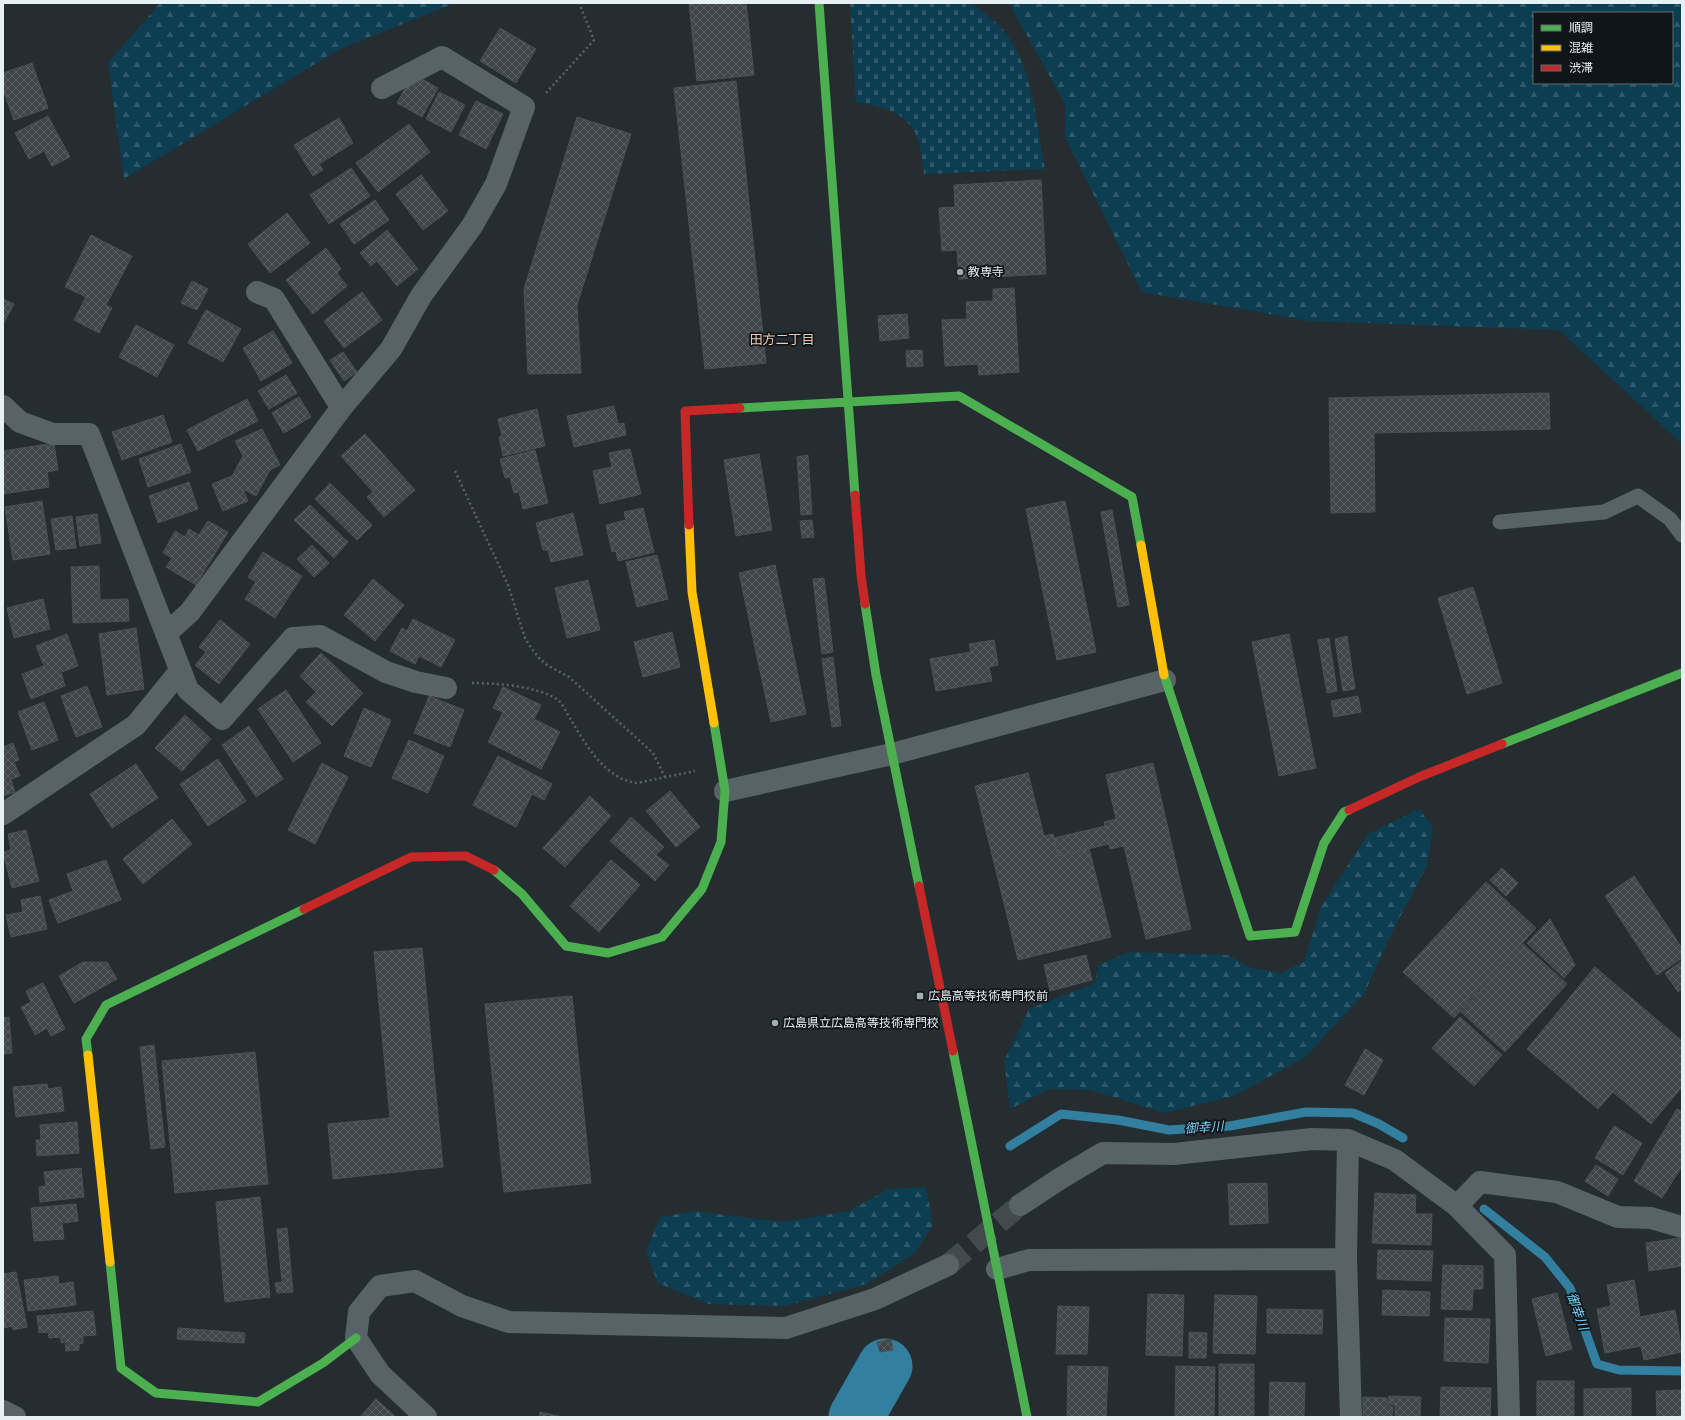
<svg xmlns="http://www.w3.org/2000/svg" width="1685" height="1420" viewBox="0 0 1685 1420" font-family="'Exo 2','Noto Sans JP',sans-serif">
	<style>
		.forest { fill: url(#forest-firs); fill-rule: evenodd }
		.cemetery { fill: url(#cemetery-stones) }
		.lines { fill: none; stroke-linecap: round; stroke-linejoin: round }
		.stream { stroke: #327fa0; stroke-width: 9 }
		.river { stroke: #327fa0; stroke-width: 55 }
		.building { fill: url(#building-cross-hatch); stroke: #4b5154 }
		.street-tunnel { stroke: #424a4e; stroke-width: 22; stroke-dasharray: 22 11; stroke-linecap: butt }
		.path { stroke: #5b6367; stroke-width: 2.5; stroke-dasharray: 2 3; stroke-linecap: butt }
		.lane { stroke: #586368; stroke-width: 15 }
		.street { stroke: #586368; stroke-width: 22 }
		.fast { stroke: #4caf50; stroke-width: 9 }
		.slow { stroke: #ffc107; stroke-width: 9 }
		.jam { stroke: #c62828; stroke-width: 9 }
		.poi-dot { fill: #a3acb0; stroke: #0f1518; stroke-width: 1.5 }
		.labels { text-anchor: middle; stroke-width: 3.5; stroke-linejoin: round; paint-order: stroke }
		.poi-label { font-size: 12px; fill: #e7f0f5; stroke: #0f1518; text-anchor: start }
		.neighbourhood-label { font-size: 13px; fill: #f5c9b1; stroke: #0f1518 }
		.water-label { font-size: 13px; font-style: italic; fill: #7acff8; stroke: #0f1518 }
	</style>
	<defs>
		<pattern id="forest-firs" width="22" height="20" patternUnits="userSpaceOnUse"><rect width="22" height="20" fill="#0c3d50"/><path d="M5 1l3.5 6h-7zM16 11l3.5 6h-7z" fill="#2f596a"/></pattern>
		<pattern id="cemetery-stones" width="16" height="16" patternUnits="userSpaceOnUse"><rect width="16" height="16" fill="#0c3d50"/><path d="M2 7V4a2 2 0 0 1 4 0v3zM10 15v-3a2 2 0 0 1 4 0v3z" fill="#2f596a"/></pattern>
		<pattern id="building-cross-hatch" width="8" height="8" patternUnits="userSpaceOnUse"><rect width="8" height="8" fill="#3f4548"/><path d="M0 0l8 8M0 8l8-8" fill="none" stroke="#5b6063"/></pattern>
	</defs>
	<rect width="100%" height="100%" fill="#252d30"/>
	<!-- forest -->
	<path class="forest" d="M160 3H455L340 49 124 179 108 63Z
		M1009 3H1682V444L1559 330 1309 321 1142 292 1065 137V104ZM1534 13H1672V83H1534Z
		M1419 809 1433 828 1427 866 1392 932 1364 994 1305 1057 1234 1096 1164 1113 1090 1090 1050 1089 1010 1109 1004 1061 1029 1009 1095 983 1098 965 1129 952 1227 955 1252 968 1281 973 1304 962 1321 907 1368 834Z
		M926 1187 933 1225 914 1254 866 1284 785 1306 708 1304 658 1283 646 1252 660 1217 695 1211 782 1222 849 1211 889 1189Z"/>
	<!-- cemetery -->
	<path class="cemetery" d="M850 3H970C982 11 995 20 1005 32 1033 68 1037 126 1045 169L924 174C922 163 922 150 918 140 910 112 881 107 856 102Z"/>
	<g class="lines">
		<!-- stream -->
		<path class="stream" d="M1010 1146 1061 1114 1118 1120 1169 1130 1230 1126 1306 1112 1353 1113 1379 1124 1403 1138
			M1484 1209 1545 1257 1570 1288 1597 1364 1619 1370 1682 1371"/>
		<!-- river -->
		<path class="river" d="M856 1417 885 1366"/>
	</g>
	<!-- building -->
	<path class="building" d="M689 3H746L754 75 697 81Z
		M500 28 536 49 516 83 480 61Z
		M32 63 48 108 14 120 3 89V73Z
		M413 74 438 88 422 117 397 103Z
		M736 81 766 363 705 369 674 88Z
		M439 92 465 105 451 132 426 119Z
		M476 101 503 114 486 149 459 135Z
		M48 116 70 157 52 166 44 151 29 159 15 133Z
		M577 117 631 134 577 305 581 373 528 374 524 289Z
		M339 118 353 143 319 164 323 170 313 176 294 145Z
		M409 124 430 152 378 192 356 163Z
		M351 168 370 196 329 224 310 195Z
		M421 175 448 211 423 230 396 194Z
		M1041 180 1046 274 959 279 957 250 942 251 939 208 955 207 954 185Z
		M375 200 389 220 354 244 340 224Z
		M287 213 310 243 270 273 248 244Z
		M387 230 418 269 397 286 377 261 371 266 360 253Z
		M91 235 132 256 106 305 112 308 99 333 74 320 86 297 65 287Z
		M326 248 341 269 337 273 347 286 313 314 286 280Z
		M192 281 208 289 197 310 181 303Z
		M1014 288 1019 372 979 375 978 364 945 366 942 320 967 319 966 302 993 301V289Z
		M362 292 382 320 344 348 324 321Z
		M3 299 14 304 3 324Z
		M206 310 241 329 223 362 188 343Z
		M907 314 909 338 880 341 878 316Z
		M136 325 174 345 157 377 119 357Z
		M273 331 292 363 261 381 243 348Z
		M922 350 923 366 907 367 906 351Z
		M343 352 357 372 344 381 330 360Z
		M286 375 297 393 269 409 258 391Z
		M1549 393 1550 429 1374 433 1375 512 1331 513 1329 398Z
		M299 397 311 417 284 433 272 413Z
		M247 399 258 421 198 451 187 430Z
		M614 406 618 424 624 423 626 435 574 447 567 416Z
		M537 409 545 446 503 456 499 437 502 436 498 419Z
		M163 415 172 442 122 460 112 432Z
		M262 429 280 465 270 470 256 496 243 489 248 501 223 511 212 484 232 476 243 456 235 441Z
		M365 434 415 490 384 517 367 497 373 492 341 456Z
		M54 443 58 470 47 472 49 487 3 494V451Z
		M181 444 191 472 148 487 139 459Z
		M630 449 641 494 600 504 593 471 612 467 609 453Z
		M535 450 548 503 523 509 519 492 514 493 510 477 505 478 500 459Z
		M759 454 772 530 736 536 724 460Z
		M808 455 812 514 801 515 797 457Z
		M189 482 198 509 158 523 149 496Z
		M330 483 372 525 357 540 315 499Z
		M42 501 50 554 13 560 5 507Z
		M1065 501 1096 652 1057 660 1026 509Z
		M310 505 348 542 334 558 294 520Z
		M643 508 654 552 618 561 616 551 612 552 606 525 626 520 624 512Z
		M1112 510 1129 605 1118 607 1101 512Z
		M573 513 583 555 551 562 548 550H543L536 523Z
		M97 514 101 543 80 546 76 517Z
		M72 516 76 548 56 550 51 519Z
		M812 520 814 537 802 538 800 521Z
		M208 521 228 532 196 585 166 567 172 558 163 553 175 531 185 537 189 529 199 535Z
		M312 545 329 563 314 577 297 559Z
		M263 552 302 576 275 618 245 599 256 582 248 577Z
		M657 555 668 599 637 607 626 562Z
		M775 565 806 714 771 722 739 573Z
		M99 566 100 600 128 599 129 621 73 623 71 567Z
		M824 578 833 652 822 654 813 579Z
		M373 579 404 605 375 641 344 615Z
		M588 580 600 630 567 638 555 588Z
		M1473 587 1502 683 1467 694 1438 598Z
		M43 599 50 629 14 638 7 608Z
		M413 619 455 640 441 667 419 656 415 664 390 651 402 628 407 631Z
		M220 620 250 644 219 684 195 665 206 652 199 647Z
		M136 628 144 689 107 695 99 634Z
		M672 632 680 667 643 677 634 642Z
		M67 634 78 666 61 672 65 686 31 699 22 674 44 666 36 646Z
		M1289 634 1316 768 1279 776 1252 642Z
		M1347 636 1355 689 1343 691 1335 639Z
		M1329 638 1337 691 1327 693 1318 640Z
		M994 640 998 665 989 667 992 681 936 691 930 659 971 652 969 644Z
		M321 653 363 693 332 726 306 702 316 692 300 676Z
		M833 657 841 726 832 727 822 659Z
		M87 686 102 727 76 737 61 696Z
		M503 687 541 705 534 719 560 732 541 769 488 742 503 712 493 708Z
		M286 690 321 743 293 762 258 709Z
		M429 696 464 710 450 747 414 733Z
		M1358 696 1361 712 1334 717 1331 701Z
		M44 702 58 740 32 750 18 712Z
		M364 708 391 720 371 767 344 756Z
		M185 715 211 739 182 771 155 748Z
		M249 726 283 779 256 797 222 745Z
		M409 740 444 756 428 793 392 778Z
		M13 743 19 760 14 762 20 776 11 779 15 792 3 796V747Z
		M498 756 552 784 544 800 532 794 516 827 473 805Z
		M218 759 246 801 208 826 180 784Z
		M322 763 348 777 315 844 288 830Z
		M1153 763 1191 929 1146 939 1124 846 1110 849 1104 822 1116 819 1106 775Z
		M136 764 158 798 112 828 90 794Z
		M1028 773 1044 836 1053 834 1058 856 1089 848 1111 937 1018 960 975 786Z
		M670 791 700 827 676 847 646 811Z
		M590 796 611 816 565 867 543 848Z
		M631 817 664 847 656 855 669 865 655 881 610 841Z
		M172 819 192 844 143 884 123 859Z
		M1105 826 1109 844 1058 856 1054 838Z
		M26 830 39 881 12 888 3 852 11 850 8 834Z
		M106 860 121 900 58 923 49 900 73 891 67 874Z
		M611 860 640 885 599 932 570 906Z
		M1502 868 1518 883 1506 896 1490 880Z
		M1634 876 1682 948V958L1657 975 1605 896Z
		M1486 882 1536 928 1454 1018 1403 972Z
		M40 896 47 929 11 937 6 915 23 912 21 900Z
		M1550 919 1575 965 1564 978 1527 943Z
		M1523 944 1567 984 1505 1052 1461 1012Z
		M422 948 443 1167 333 1179 328 1124 390 1118 374 952Z
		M1086 955 1092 980 1050 991 1044 965Z
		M1682 961V989L1678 992 1665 973Z
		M83 962H107L117 979 74 1003 59 976Z
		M1595 967 1682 1041V1087L1651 1124 1613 1092 1598 1109 1527 1049Z
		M43 983 65 1029 51 1036 47 1028 35 1035 21 1007 31 1002 26 991Z
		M572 996 591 1183 504 1192 485 1004Z
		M9 1017 12 1053 3 1054V1018Z
		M1460 1017 1502 1055 1474 1086 1432 1048Z
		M154 1045 165 1147 151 1149 140 1047Z
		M1365 1049 1383 1060 1364 1095 1345 1085Z
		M255 1052 268 1184 175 1193 162 1061Z
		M47 1084 48 1089 61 1087 64 1111 16 1117 13 1087Z
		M1677 1109 1682 1112V1166L1662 1198 1634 1181Z
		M77 1122 79 1153 37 1156 36 1140H41L40 1125Z
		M1614 1126 1642 1143 1623 1175 1595 1158Z
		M1596 1165 1618 1179 1608 1196 1585 1181Z
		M81 1168 84 1197 40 1202 39 1187 46 1186 44 1172Z
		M1267 1183 1268 1223 1230 1225 1228 1184Z
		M1375 1193 1416 1195 1415 1214H1432L1431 1245 1372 1243Z
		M260 1197 270 1297 225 1302 216 1202Z
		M76 1204 78 1221 62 1223 64 1239 34 1241 31 1208Z
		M287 1228 293 1292 277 1293 275 1283 282 1282 277 1229Z
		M1680 1238 1682 1266 1649 1271 1646 1243Z
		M1378 1250 1433 1251 1431 1281 1377 1279Z
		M1443 1265 1483 1266V1289H1473L1472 1310 1441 1309Z
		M16 1272 27 1327 13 1330 12 1326 4 1328 3 1325V1274Z
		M58 1276 59 1284 73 1282 76 1305 28 1311 24 1280Z
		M1634 1280 1640 1317 1675 1310 1682 1352 1644 1360 1641 1346 1605 1353 1597 1309 1611 1306 1607 1285Z
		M1383 1290 1430 1292 1429 1316 1382 1315Z
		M1557 1293 1572 1349 1546 1356 1532 1299Z
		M1148 1294 1184 1295 1182 1356 1146 1355Z
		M1215 1295 1257 1296 1255 1354 1213 1353Z
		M1058 1306 1089 1307 1087 1354H1056Z
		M1267 1309 1323 1310 1322 1334 1267 1333Z
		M93 1311 96 1335 83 1336V1343L79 1344V1350L66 1351 65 1342 61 1343V1337L49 1338 48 1332 39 1333 37 1316Z
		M1445 1318 1490 1319 1488 1363 1444 1361Z
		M178 1328 245 1333 244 1343 177 1339Z
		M1189 1332 1207 1333 1206 1358H1189Z
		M891 1339 893 1350 880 1352 877 1342Z
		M1219 1364H1254V1417H1219Z
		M1068 1366 1108 1367 1106 1417H1067Z
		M1176 1366 1215 1367 1214 1417H1175Z
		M1537 1381H1574V1417H1537Z
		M1270 1382 1305 1383 1304 1417H1269Z
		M1441 1387 1491 1388 1490 1417H1440Z
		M1631 1388V1417H1584V1389Z
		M1682 1390V1417H1657L1656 1391Z
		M1389 1396 1421 1397 1420 1417H1395V1405H1388Z
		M1363 1397 1387 1398V1406L1393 1407 1392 1417H1363Z
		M376 1399 396 1417H360Z
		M540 1412 563 1417H539Z"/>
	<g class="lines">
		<!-- street-tunnel -->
		<path class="street-tunnel" d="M948 1265 1020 1205"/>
		<!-- path -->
		<path class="path" d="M546 93 594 40 579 3
			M455 471 508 585 525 638 531 648 539 658 547 665 569 677 653 753 665 777
			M472 683C496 683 538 686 558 700 563 704 567 714 571 720 586 745 605 779 637 783L695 771"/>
		<!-- lane -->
		<path class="lane" d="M1500 522 1604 512 1638 496 1670 519 1682 535"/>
		<!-- street -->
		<path class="street" d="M257 292 274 299 336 399 342 407
			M3 406 20 422 53 434H89L188 690 222 719 293 638 320 636 386 672 416 682 446 688
			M166 634 190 612 342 407 391 349 421 296 472 226 496 184 524 107 442 57 382 88
			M725 791 892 754 1165 680
			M3 814 136 725 180 671
			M1348 1140 1346 1259 1351 1417
			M1020 1205 1061 1178 1103 1153 1174 1154 1312 1139 1348 1140 1395 1160 1457 1206 1505 1255 1509 1417
			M1457 1206 1480 1182 1557 1192 1618 1217 1651 1218 1682 1227
			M997 1269 1029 1260 1346 1259
			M3 1411 15 1417
			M426 1417 380 1374 356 1338 359 1312 380 1286 415 1281 462 1306 509 1322 786 1328 875 1299 948 1265"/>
		<!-- fast -->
		<path class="fast" d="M819 3 855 495
			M740 408 959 396 1132 497 1141 545
			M865 604 876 675 919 886
			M1164 675 1250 936 1295 932 1324 843 1344 812 1349 810
			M1502 744 1682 673
			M494 870 522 894 566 946 608 953 662 937 702 889 721 842 725 791 714 723
			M953 1051 1027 1417
			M88 1055 86 1039 106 1005 304 909
			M110 1262 121 1368 156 1393 258 1402 323 1363 356 1338"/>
		<!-- slow -->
		<path class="slow" d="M689 525 692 592 714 723
			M1141 545 1164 675
			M88 1055 110 1262"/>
		<!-- jam -->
		<path class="jam" d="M855 495 861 575 865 604
			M689 525 685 411 740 408
			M1349 810 1419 777 1502 744
			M919 886 953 1051
			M304 909 411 857 466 856 494 870"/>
	</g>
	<!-- markers -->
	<g class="poi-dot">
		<circle cx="960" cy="272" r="4"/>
		<rect x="916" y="992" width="8" height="8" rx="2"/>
		<circle cx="775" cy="1023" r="4"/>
	</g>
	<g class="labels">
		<!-- poi labels -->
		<g class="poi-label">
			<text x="968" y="276">教専寺</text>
			<text x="928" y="1000">広島高等技術専門校前</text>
			<text x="783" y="1027">広島県立広島高等技術専門校</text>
		</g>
		<!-- neighbourhood labels -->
		<g class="neighbourhood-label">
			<text x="782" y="344">田方二丁目</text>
		</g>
		<!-- water labels -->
		<g class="water-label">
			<text transform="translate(1204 1127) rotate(-4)" y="5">御幸川</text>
			<text transform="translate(1578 1311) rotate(70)" y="5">御幸川</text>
		</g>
	</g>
	<!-- border -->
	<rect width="1685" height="1420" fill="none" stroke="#e7f0f5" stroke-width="8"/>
	<!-- legend -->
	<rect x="1533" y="12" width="140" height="72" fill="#0f1518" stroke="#656d70"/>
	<rect x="1541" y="25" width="20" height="6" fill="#4caf50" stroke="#656d70"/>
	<text x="1569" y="32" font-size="12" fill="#e7f0f5">順調</text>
	<rect x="1541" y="45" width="20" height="6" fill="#ffc107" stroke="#656d70"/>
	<text x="1569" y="52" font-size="12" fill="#e7f0f5">混雑</text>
	<rect x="1541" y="65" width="20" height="6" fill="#c62828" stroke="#656d70"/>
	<text x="1569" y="72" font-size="12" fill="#e7f0f5">渋滞</text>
</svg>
